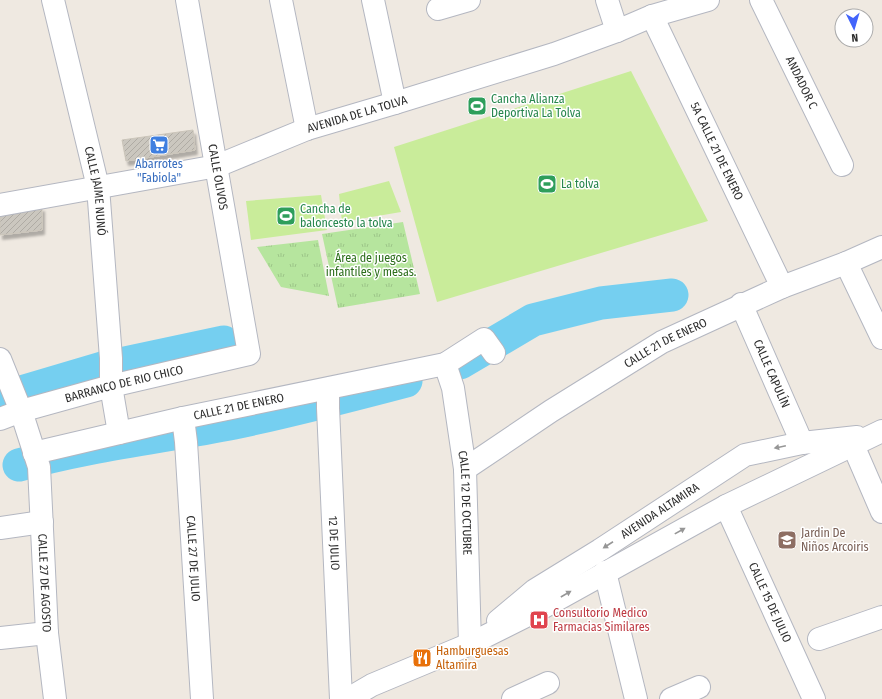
<svg xmlns="http://www.w3.org/2000/svg" width="882" height="699" viewBox="0 0 882 699" font-family="'Fira Sans Condensed',sans-serif">
	<style>
		.park { fill: url(#park-tufts) }
		.pitch { fill: #c9ec9a }
		.lines { fill: none; stroke-linecap: round; stroke-linejoin: round }
		.river { stroke: #75cff0; stroke-width: 33 }
		.building { fill: url(#building-hatch); stroke: #cbc5ba; filter: url(#shadow) }
		.minor-casing { stroke: #b4b7c1; stroke-width: 24 }
		.minor { stroke: #fff; stroke-width: 22 }
		.oneway { fill: #969696 }
		.labels { text-anchor: middle; stroke-width: 3; stroke-linejoin: round; paint-order: stroke }
		.street-label { font-size: 12px; fill: #2e2e2e; stroke: #fff }
		.leisure-label { font-size: 12px; fill: #27864d; stroke: #fff; text-anchor: start }
		.shop-label { font-size: 12px; fill: #366cbe; stroke: #fff }
		.park-label { font-size: 12px; fill: #2c6e1b; stroke: #fff }
		.education-label { font-size: 12px; fill: #785e54; stroke: #fff; text-anchor: start }
		.health-label { font-size: 12px; fill: #be3a42; stroke: #fff; text-anchor: start }
		.food-label { font-size: 12px; fill: #c56008; stroke: #fff; text-anchor: start }
	</style>
	<defs>
		<pattern id="park-tufts" width="24" height="20" patternUnits="userSpaceOnUse"><rect width="24" height="20" fill="#b6e59e"/><path d="M3 7l-1-3M5 7V3M7 7l1-3M15 17l-1-3M17 17v-4M19 17l1-3" fill="none" stroke="#9dc588"/></pattern>
		<pattern id="building-hatch" width="6" height="6" patternUnits="userSpaceOnUse"><rect width="6" height="6" fill="#cbc7bf"/><path d="M-1 1l2-2M0 6l6-6M5 7l2-2" fill="none" stroke="#afaba4"/></pattern>
		<filter id="shadow"><feDropShadow dx="2.5" dy="4.5" stdDeviation="1" flood-color="#0004"/></filter>
	</defs>
	<rect width="100%" height="100%" fill="#efe9e1"/>
	<!-- park -->
	<path class="park" d="M403 222 420 294 338 308 322 234Z
		M318 240 329 296 281 287 257 247Z"/>
	<!-- pitch -->
	<path class="pitch" d="M631 71 708 221 437 302 394 147Z
		M389 181 401 212 342 222 339 194Z
		M321 195 327 230 251 240 246 201Z"/>
	<g class="lines">
		<!-- river -->
		<path class="river" d="M460 363 533 320 601 303 672 295
			M0 400 21 392 102 368 224 342
			M19 465C90 445 163 437 234 423 292 411 349 396 406 381"/>
	</g>
	<!-- building -->
	<path class="building" d="M193 130 195 150 126 161 122 140Z
		M42 207V230L0 235V214Z"/>
	<g class="lines">
		<!-- minor casing -->
		<g class="minor-casing">
			<g id="minor">
				<path id="s1" d="M53 0 98 187 111 358V386L119 433"/>
				<path d="M281 0 307 129"/>
				<path d="M373 0 395 103"/>
				<path d="M607 0 617 31"/>
				<path id="s2" d="M761 0 842 165"/>
				<path d="M438 9 469 0"/>
				<path id="s3" d="M652 16 782 287"/>
				<path id="s4" d="M0 205 217 166 307 129 395 103 554 54 617 31 652 16 708 0"/>
				<path d="M846 263 882 338"/>
				<path id="s5" d="M741 304 802 443"/>
				<path id="s6" d="M0 359 21 411 39 467 47 633 55 699"/>
				<path id="s7" d="M445 364 453 388 465 469 470 644"/>
				<path id="s8" d="M331 388 328 394V408L341 699"/>
				<path id="s9" d="M183 418 186 442 202 699"/>
				<path id="s10" d="M0 419 21 411 111 386 249 354 187 0"/>
				<path d="M853 445 882 512"/>
				<path id="s11" d="M34 453 183 418 445 364 484 339 494 353"/>
				<path id="s12" d="M465 469 551 411 662 342 782 287 846 263 882 247"/>
				<path id="s13" d="M726 506 814 699"/>
				<path d="M0 528 42 522"/>
				<path d="M605 572 636 699"/>
				<path id="s14" d="M498 621 535 590 600 550 745 455 802 443 857 437"/>
				<path d="M0 638 47 633"/>
				<path d="M819 639 882 617"/>
				<path d="M348 699 372 685 470 644 542 608 726 506 882 431"/>
				<path d="M513 699 548 683"/>
				<path d="M671 699 699 687"/>
			</g>
		</g>
		<!-- minor -->
		<use href="#minor" class="minor"/>
	</g>
	<!-- one-way arrows -->
	<defs><path id="oneway-solid" d="M-6-.8H1V-3.2L6.5 0L1 3.2V.8H-6Z"/></defs>
	<g class="oneway">
		<use href="#oneway-solid" transform="translate(780 447) rotate(168)"/>
		<use href="#oneway-solid" transform="translate(680 531) rotate(-29)"/>
		<use href="#oneway-solid" transform="translate(608 545) rotate(147)"/>
		<use href="#oneway-solid" transform="translate(566 594) rotate(-30)"/>
	</g>
	<!-- icons -->
	<defs>
		<g id="stadium-square" transform="scale(1)"><rect x="-9" y="-9" width="18" height="18" rx="4" fill="#2e9e5b" stroke="#fff"/><path d="M0-5a6.5 5 0 1 0 0 10a6.5 5 0 1 0 0-10ZM-3.5-1.8h7v3.6h-7Z" fill="#fff"/></g>
		<g id="supermarket-square" transform="scale(1)"><rect x="-9" y="-9" width="18" height="18" rx="4" fill="#3f7fe0" stroke="#fff"/><path d="M-6-5.5h2.5l.6 2H6L4.5 2H-2.5L-4.4-4H-6ZM-1.5 3.2a1.3 1.3 0 1 0 .1 0ZM3 3.2a1.3 1.3 0 1 0 .1 0Z" fill="#fff"/></g>
		<g id="school-square" transform="scale(1)"><rect x="-9" y="-9" width="18" height="18" rx="4" fill="#8d6e63" stroke="#fff"/><path d="M0-5L7-2L0 1L-7-2ZM-4 1L0 2.5L4 1V4Q0 6-4 4Z" fill="#fff"/></g>
		<g id="hospital-square" transform="scale(1)"><rect x="-9" y="-9" width="18" height="18" rx="4" fill="#e0444e" stroke="#fff"/><path d="M-5-5h3v3.5h4V-5h3V5h-3V1.5h-4V5h-3Z" fill="#fff"/></g>
		<g id="restaurant-square" transform="scale(1)"><rect x="-9" y="-9" width="18" height="18" rx="4" fill="#e8710a" stroke="#fff"/><path d="M-5-6h1v4h1v-4h1v4h1v-4h1v5L-1.5 .5V6h-2V.5L-5-1ZM5-6V6H3V1.5H1.5Q1.5-4 5-6Z" fill="#fff"/></g>
	</defs>
	<g fill-rule="evenodd">
		<use href="#stadium-square" x="477" y="106"/>
		<use href="#supermarket-square" x="159" y="145"/>
		<use href="#stadium-square" x="547" y="184"/>
		<use href="#stadium-square" x="286" y="216"/>
		<use href="#school-square" x="787" y="540"/>
		<use href="#hospital-square" x="539" y="620"/>
		<use href="#restaurant-square" x="422" y="658"/>
	</g>
	<g class="labels">
		<!-- street labels -->
		<g class="street-label">
			<text dy="4" stroke="none"><textPath href="#s2" startOffset="92">ANDADOR C</textPath></text>
			<text dy="4" stroke="none"><textPath href="#s4" startOffset="370">AVENIDA DE LA TOLVA</textPath></text>
			<text dy="4" stroke="none"><textPath href="#s3" startOffset="150">5A CALLE 21 DE ENERO</textPath></text>
			<text transform="translate(218 177) rotate(80)" y="4">CALLE OLIVOS</text>
			<text dy="4" stroke="none"><textPath href="#s1" startOffset="196">CALLE JAIME NUNÓ</textPath></text>
			<text dy="4" stroke="none"><textPath href="#s12" startOffset="237">CALLE 21 DE ENERO</textPath></text>
			<text dy="4" stroke="none"><textPath href="#s5" startOffset="76">CALLE CAPULÍN</textPath></text>
			<text dy="4" stroke="none"><textPath href="#s10" startOffset="129">BARRANCO DE RIO CHICO</textPath></text>
			<text dy="4" stroke="none"><textPath href="#s11" startOffset="210">CALLE 21 DE ENERO</textPath></text>
			<text dy="4" stroke="none"><textPath href="#s7" startOffset="141">CALLE 12 DE OCTUBRE</textPath></text>
			<text dy="4" stroke="none"><textPath href="#s14" startOffset="196">AVENIDA ALTAMIRA</textPath></text>
			<text dy="4" stroke="none"><textPath href="#s8" startOffset="156">12 DE JULIO</textPath></text>
			<text dy="4" stroke="none"><textPath href="#s9" startOffset="141">CALLE 27 DE JULIO</textPath></text>
			<text dy="4" stroke="none"><textPath href="#s6" startOffset="231">CALLE 27 DE AGOSTO</textPath></text>
			<text dy="4" stroke="none"><textPath href="#s13" startOffset="106">CALLE 15 DE JULIO</textPath></text>
		</g>
		<!-- leisure labels -->
		<g class="leisure-label">
			<text x="491" y="103">Cancha Alianza<tspan x="491" dy="14">Deportiva La Tolva</tspan></text>
			<text x="561" y="188">La tolva</text>
			<text x="300" y="213">Cancha de<tspan x="300" dy="14">baloncesto la tolva</tspan></text>
		</g>
		<!-- shop labels -->
		<g class="shop-label">
			<text x="159" y="168">Abarrotes<tspan x="159" dy="14">"Fabiola"</tspan></text>
		</g>
		<!-- park labels -->
		<g class="park-label">
			<text x="371" y="262">Área de juegos<tspan x="371" dy="14">infantiles y mesas.</tspan></text>
		</g>
		<!-- education labels -->
		<g class="education-label">
			<text x="801" y="537">Jardin De<tspan x="801" dy="14">Niños Arcoiris</tspan></text>
		</g>
		<!-- health labels -->
		<g class="health-label">
			<text x="553" y="617">Consultorio Medico<tspan x="553" dy="14">Farmacias Similares</tspan></text>
		</g>
		<!-- food labels -->
		<g class="food-label">
			<text x="436" y="655">Hamburguesas<tspan x="436" dy="14">Altamira</tspan></text>
		</g>
	</g>
	<!-- north arrow -->
	<g transform="translate(854 28) rotate(175)"><circle r="19" fill="#ffffff" stroke="#ababab"/>
	<path d="M0-3L7 15L0 10L-7 15Z" fill="#4264fb"/>
	<text y="-6" font-size="11" font-weight="bold" text-anchor="middle" fill="#2e2e2e">N</text>
	</g>
</svg>
